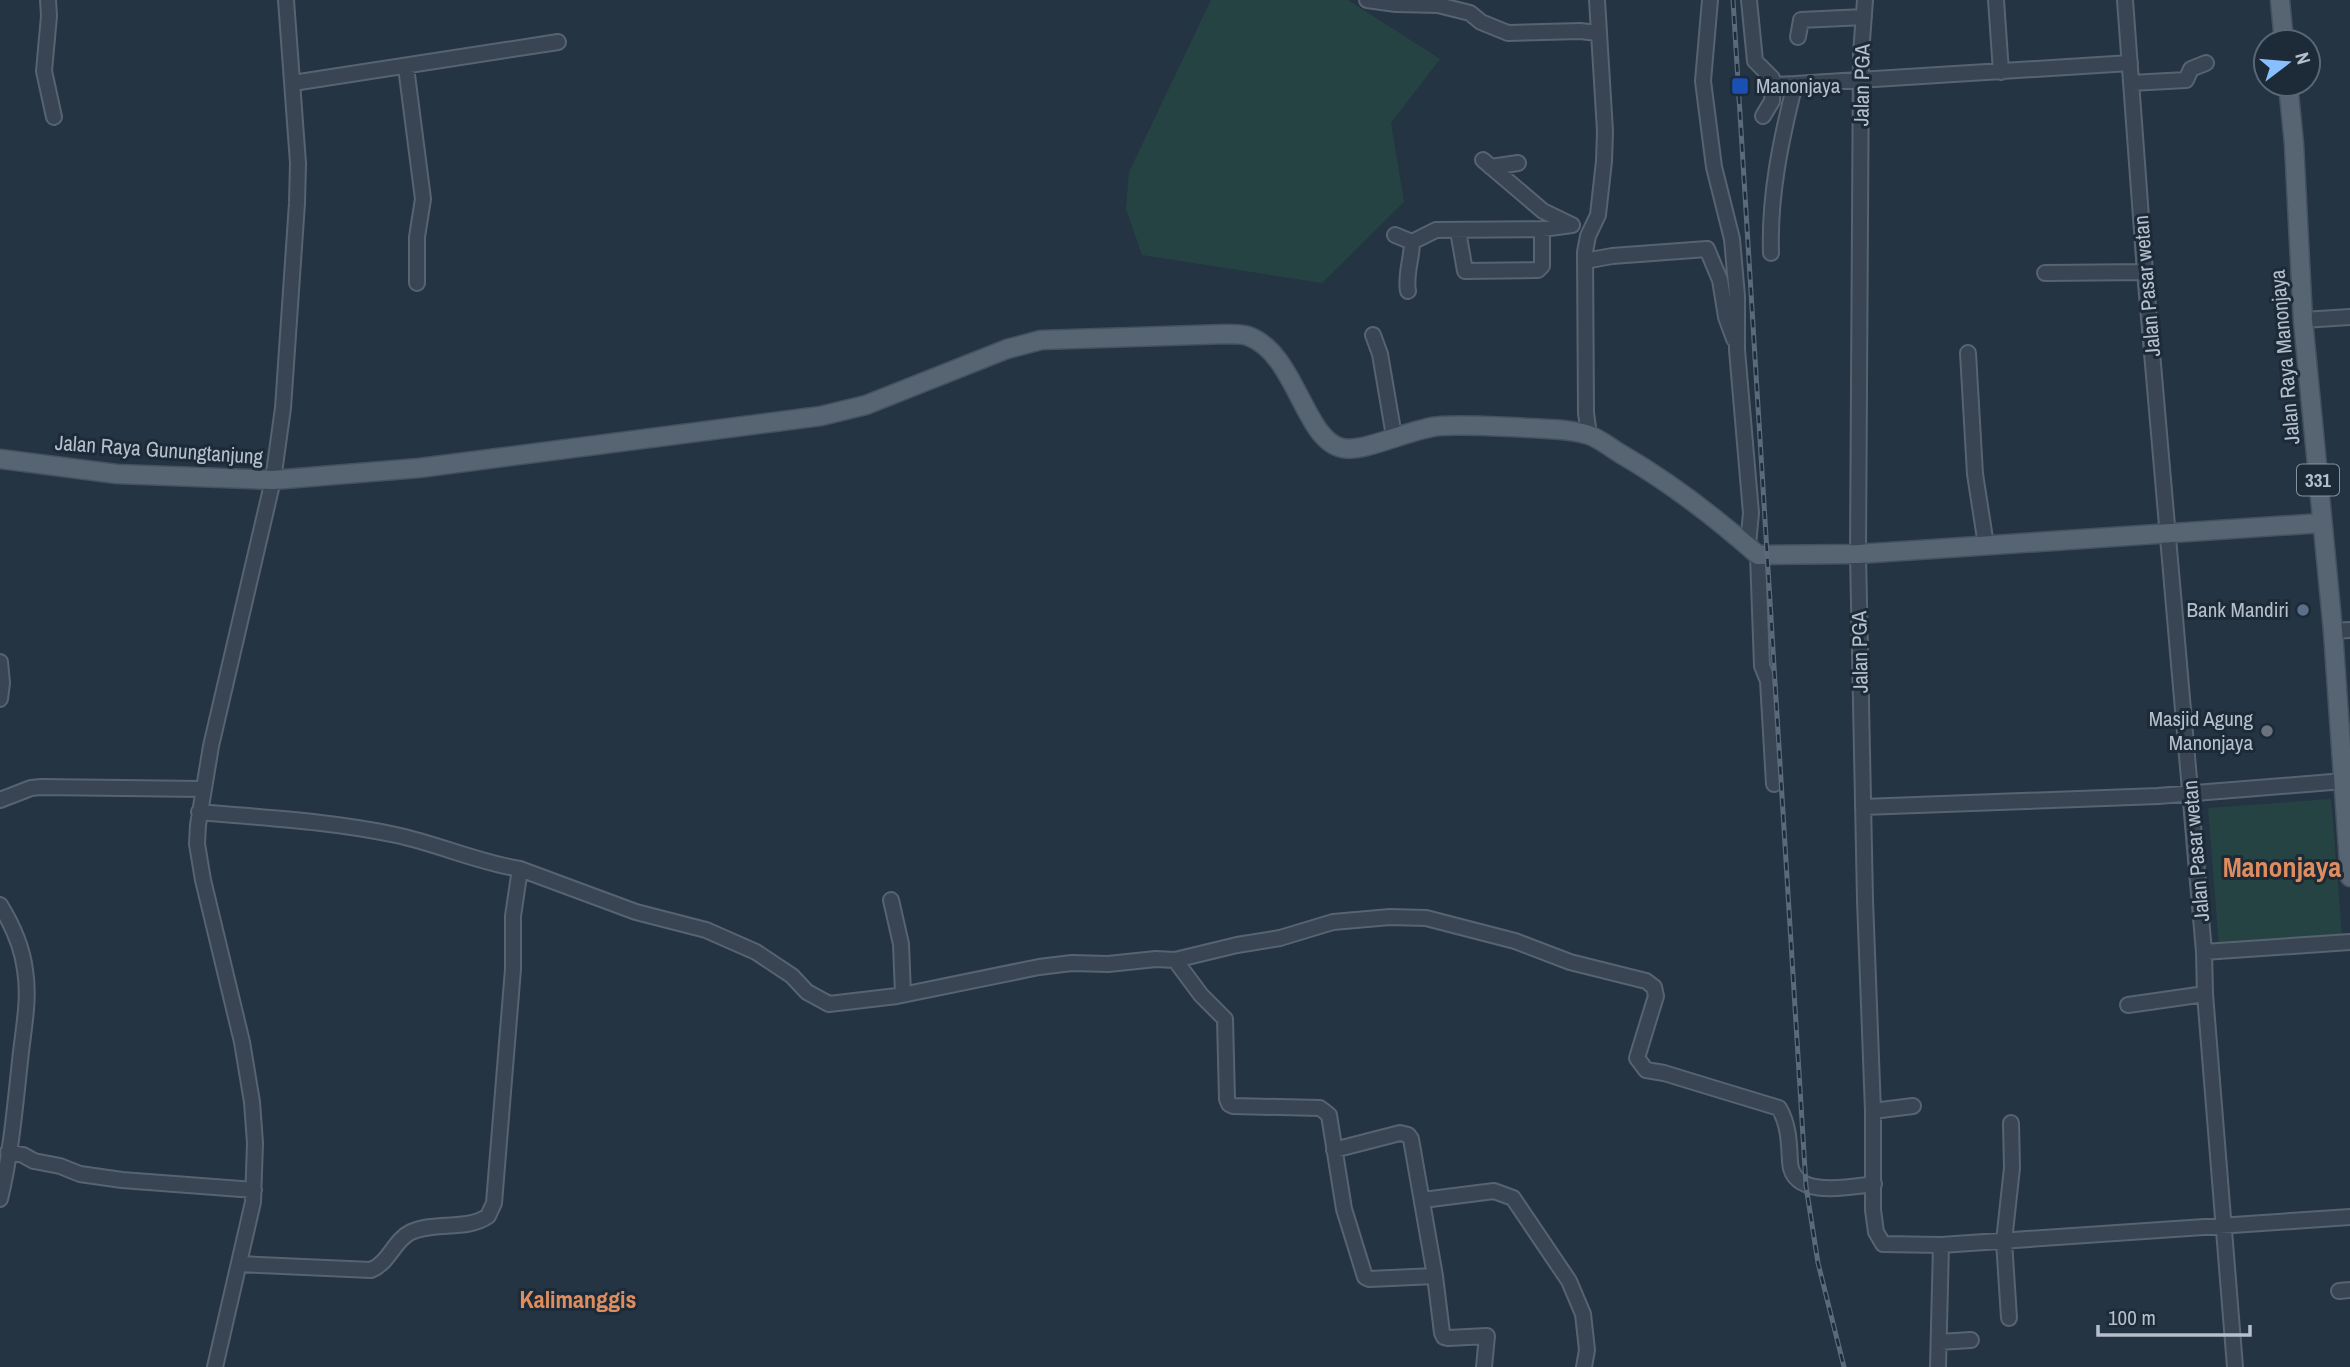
<svg xmlns="http://www.w3.org/2000/svg" width="2350" height="1367" viewBox="0 0 2350 1367" font-family="'Archivo Narrow',sans-serif">
	<style>
		.green { fill: #264344 }
		.lines { fill: none; stroke-linecap: round; stroke-linejoin: round }
		.minor-casing { stroke: #576370; stroke-width: 18 }
		.major-casing { stroke: #45515f; stroke-width: 21 }
		.minor { stroke: #394553; stroke-width: 14 }
		.major { stroke: #576573; stroke-width: 18 }
		.rail-casing { stroke: #5a6a7a; stroke-width: 5 }
		.rail { stroke: #1d2a38; stroke-width: 2.5; stroke-dasharray: 8; stroke-linecap: butt }
		.transit-dot { fill: #1a4fb4; stroke: #1d2a38; stroke-width: 2.5 }
		.service-dot { fill: #5c6f8a; stroke: #1d2a38; stroke-width: 2.5 }
		.worship-dot { fill: #6b7280; stroke: #1d2a38; stroke-width: 2.5 }
		.labels { text-anchor: middle; stroke-width: 6; stroke-linejoin: round; paint-order: stroke }
		.shield { fill: #1d2a38; stroke: #8893a0; stroke-width: 2 }
		.shield-label { font-size: 19px; font-weight: bold; fill: #b6c0cd }
		.street-label { font-size: 21px; fill: #b6c0cd; stroke: #1d2a38 }
		.poi-label { font-size: 21px; fill: #b6c0cd; stroke: #1d2a38; text-anchor: end }
		.quarter-label { font-size: 24px; font-weight: bold; fill: #de8d5f; stroke: #1d2a38 }
		.district-label { font-size: 28px; font-weight: bold; fill: #de8d5f; stroke: #1d2a38 }
	</style>
	<rect width="100%" height="100%" fill="#243443"/>
	<!-- green -->
	<path class="green" d="M1211 0H1348L1440 59 1391 123 1404 202 1322 283 1142 255 1126 209 1129 172Z
		M2331 799 2342 935 2219 945 2208 808Z"/>
	<g class="lines">
		<!-- minor casing -->
		<g class="minor-casing">
			<path id="minor" d="M48 0 49 16 44 71 54 117
				M1367 0 1396 4 1438 5 1470 13 1481 22 1508 33 1580 31 1598 33
				M1710 0 1703 81 1714 167 1732 239 1737 296V350L1751 513 1748 545
				M1749 0 1755 61 1772 78 1773 85 1795 84
				M1865 0 1861 54 1858 554 1865 900 1873 1111V1210L1876 1232 1883 1244 1941 1245 2350 1217
				M1996 0 2001 72
				M2125 0 2145 272 2204 952 2205 994 2235 1367
				M1798 37 1801 20 1864 17
				M406 67 423 199 417 237V283
				M293 83 558 42
				M2131 83 2186 80 2191 69 2206 63
				M1763 116 1772 101 1773 85
				M1483 160 1543 211 1572 225
				M1491 167 1518 163
				M1458 231 1465 271 1538 270 1542 266V229
				M1395 235 1412 242 1436 230 1542 229 1572 225
				M1771 253C1769 196 1781 139 1795 84L2130 63
				M1585 261 1612 256 1707 249 1720 280 1726 317 1734 339
				M2045 273 2145 272
				M1408 291C1405 275 1412 258 1412 242
				M2303 320 2350 317
				M1373 335 1380 354 1394 436
				M1968 353 1975 474 1986 545
				M1589 435 1586 413 1585 252 1588 236 1598 215 1604 161 1605 131 1597 0
				M1758 555 1762 666 1768 681 1774 784
				M2333 631 2350 630
				M0 662 2 683 0 699
				M0 800 31 788 41 787 203 789
				M1863 807 2158 796 2344 781
				M199 812C265 818 331 821 396 835 438 844 477 862 520 869L636 912 706 930 756 952 792 976 807 992 829 1004 897 996 1039 967 1072 963 1108 964 1156 959 1175 960 1237 945 1280 938 1333 922 1390 917 1426 918 1515 941 1570 962 1646 981 1654 987 1656 996 1637 1058 1646 1070 1664 1073 1779 1108C1789 1125 1789 1143 1790 1162 1792 1199 1849 1187 1874 1184
				M891 900 901 944 903 994
				M0 905C13 926 22 946 25 970 30 1000 23 1030 20 1061 15 1107 11 1154 0 1199
				M2204 952 2350 942
				M1175 960 1201 995 1225 1019 1227 1099 1229 1104 1233 1106 1320 1108 1329 1115 1344 1209 1365 1277 1369 1279 1435 1276
				M2128 1005 2205 994
				M1873 1111 1913 1106
				M1334 1150 1400 1133 1408 1135 1411 1139 1435 1276 1442 1333 1444 1337 1448 1338 1487 1336 1484 1367
				M8 1152 23 1155 34 1161 60 1166 80 1174 122 1180 254 1190
				M1423 1200 1494 1191 1513 1198 1569 1281 1583 1314 1587 1350 1584 1367
				M239 1264 371 1270C389 1263 394 1240 411 1232 435 1221 467 1231 488 1216L494 1203 513 969V916L520 869
				M2339 1291 2350 1290
				M2009 1318 2004 1241 2012 1168 2011 1123
				M1939 1342 1971 1340
				M215 1367 253 1202 255 1143 252 1102 242 1042 203 880 197 844 198 825 211 746 273 480 283 408 297 203 298 163 286 0
				M1938 1367 1941 1245"/>
		</g>
		<!-- major casing -->
		<g class="major-casing">
			<path id="major" d="M2280 0 2284 42
				M2288 84 2294 144 2303 320 2333 631 2350 877
				M0 459 117 474 273 480 419 468 821 416 866 405 1007 349 1041 340 1227 334C1234 334 1242 334 1248 336 1296 353 1304 440 1342 448 1365 453 1411 428 1440 426 1470 424 1500 427 1531 428 1549 429 1571 429 1589 435 1600 439 1611 448 1621 454 1671 483 1715 517 1758 555L1858 554 2322 523"/>
		</g>
		<!-- minor -->
		<use href="#minor" class="minor"/>
		<!-- major -->
		<use href="#major" class="major"/>
		<!-- rail casing -->
		<g class="rail-casing">
			<path id="rail" d="M1733 0 1806 1186 1818 1263 1844 1367"/>
		</g>
		<!-- rail -->
		<use href="#rail" class="rail"/>
	</g>
	<!-- markers -->
	<rect class="transit-dot" x="1731" y="77" width="18" height="18" rx="3.5"/>
	<circle class="service-dot" cx="2303" cy="610" r="7"/>
	<circle class="worship-dot" cx="2267" cy="731" r="7"/>
	<g class="labels">
		<!-- shield labels -->
		<rect class="shield" x="2297" y="464.5" width="42" height="31" rx="5"/>
		<g class="shield-label">
			<text x="2318" y="487">331</text>
		</g>
		<!-- street labels -->
		<g class="street-label">
			<text transform="translate(1862 85) rotate(-89)" y="7">Jalan PGA</text>
			<text transform="translate(2147 286) rotate(-95)" y="7">Jalan Pasar wetan</text>
			<text transform="translate(2285 357) rotate(-95)" y="7">Jalan Raya Manonjaya</text>
			<text transform="translate(159 450) rotate(4)" y="7">Jalan Raya Gunungtanjung</text>
			<text transform="translate(1860 652) rotate(-91)" y="7">Jalan PGA</text>
			<text transform="translate(2196 851) rotate(-95)" y="7">Jalan Pasar wetan</text>
		</g>
		<!-- poi labels -->
		<g class="poi-label">
			<text x="1756" y="93" text-anchor="start">Manonjaya</text>
			<text x="2289" y="617">Bank Mandiri</text>
			<text x="2253" y="726">Masjid Agung<tspan x="2253" dy="24">Manonjaya</tspan></text>
		</g>
		<!-- quarter labels -->
		<g class="quarter-label">
			<text x="578" y="1308">Kalimanggis</text>
		</g>
		<!-- district labels -->
		<g class="district-label">
			<text x="2282" y="877">Manonjaya</text>
		</g>
	</g>
	<!-- north arrow -->
	<g transform="translate(2287 63) rotate(74)"><circle r="33" fill="#1d2a38" stroke="#5a6674" stroke-width="2"/>
	<path d="M0-5L12 26L0 18L-12 26Z" fill="#88bfff"/>
	<text y="-10" font-size="19" font-weight="bold" text-anchor="middle" fill="#b6c0cd">N</text>
	</g>
	<!-- scale -->
	<path d="M2098 1325v10h152v-10" fill="none" stroke="#b6c0cd" stroke-width="3.5"/>
	<text x="2108" y="1325" font-size="21" fill="#b6c0cd" stroke="#1d2a38" stroke-width="5" paint-order="stroke">100 m</text>
</svg>
